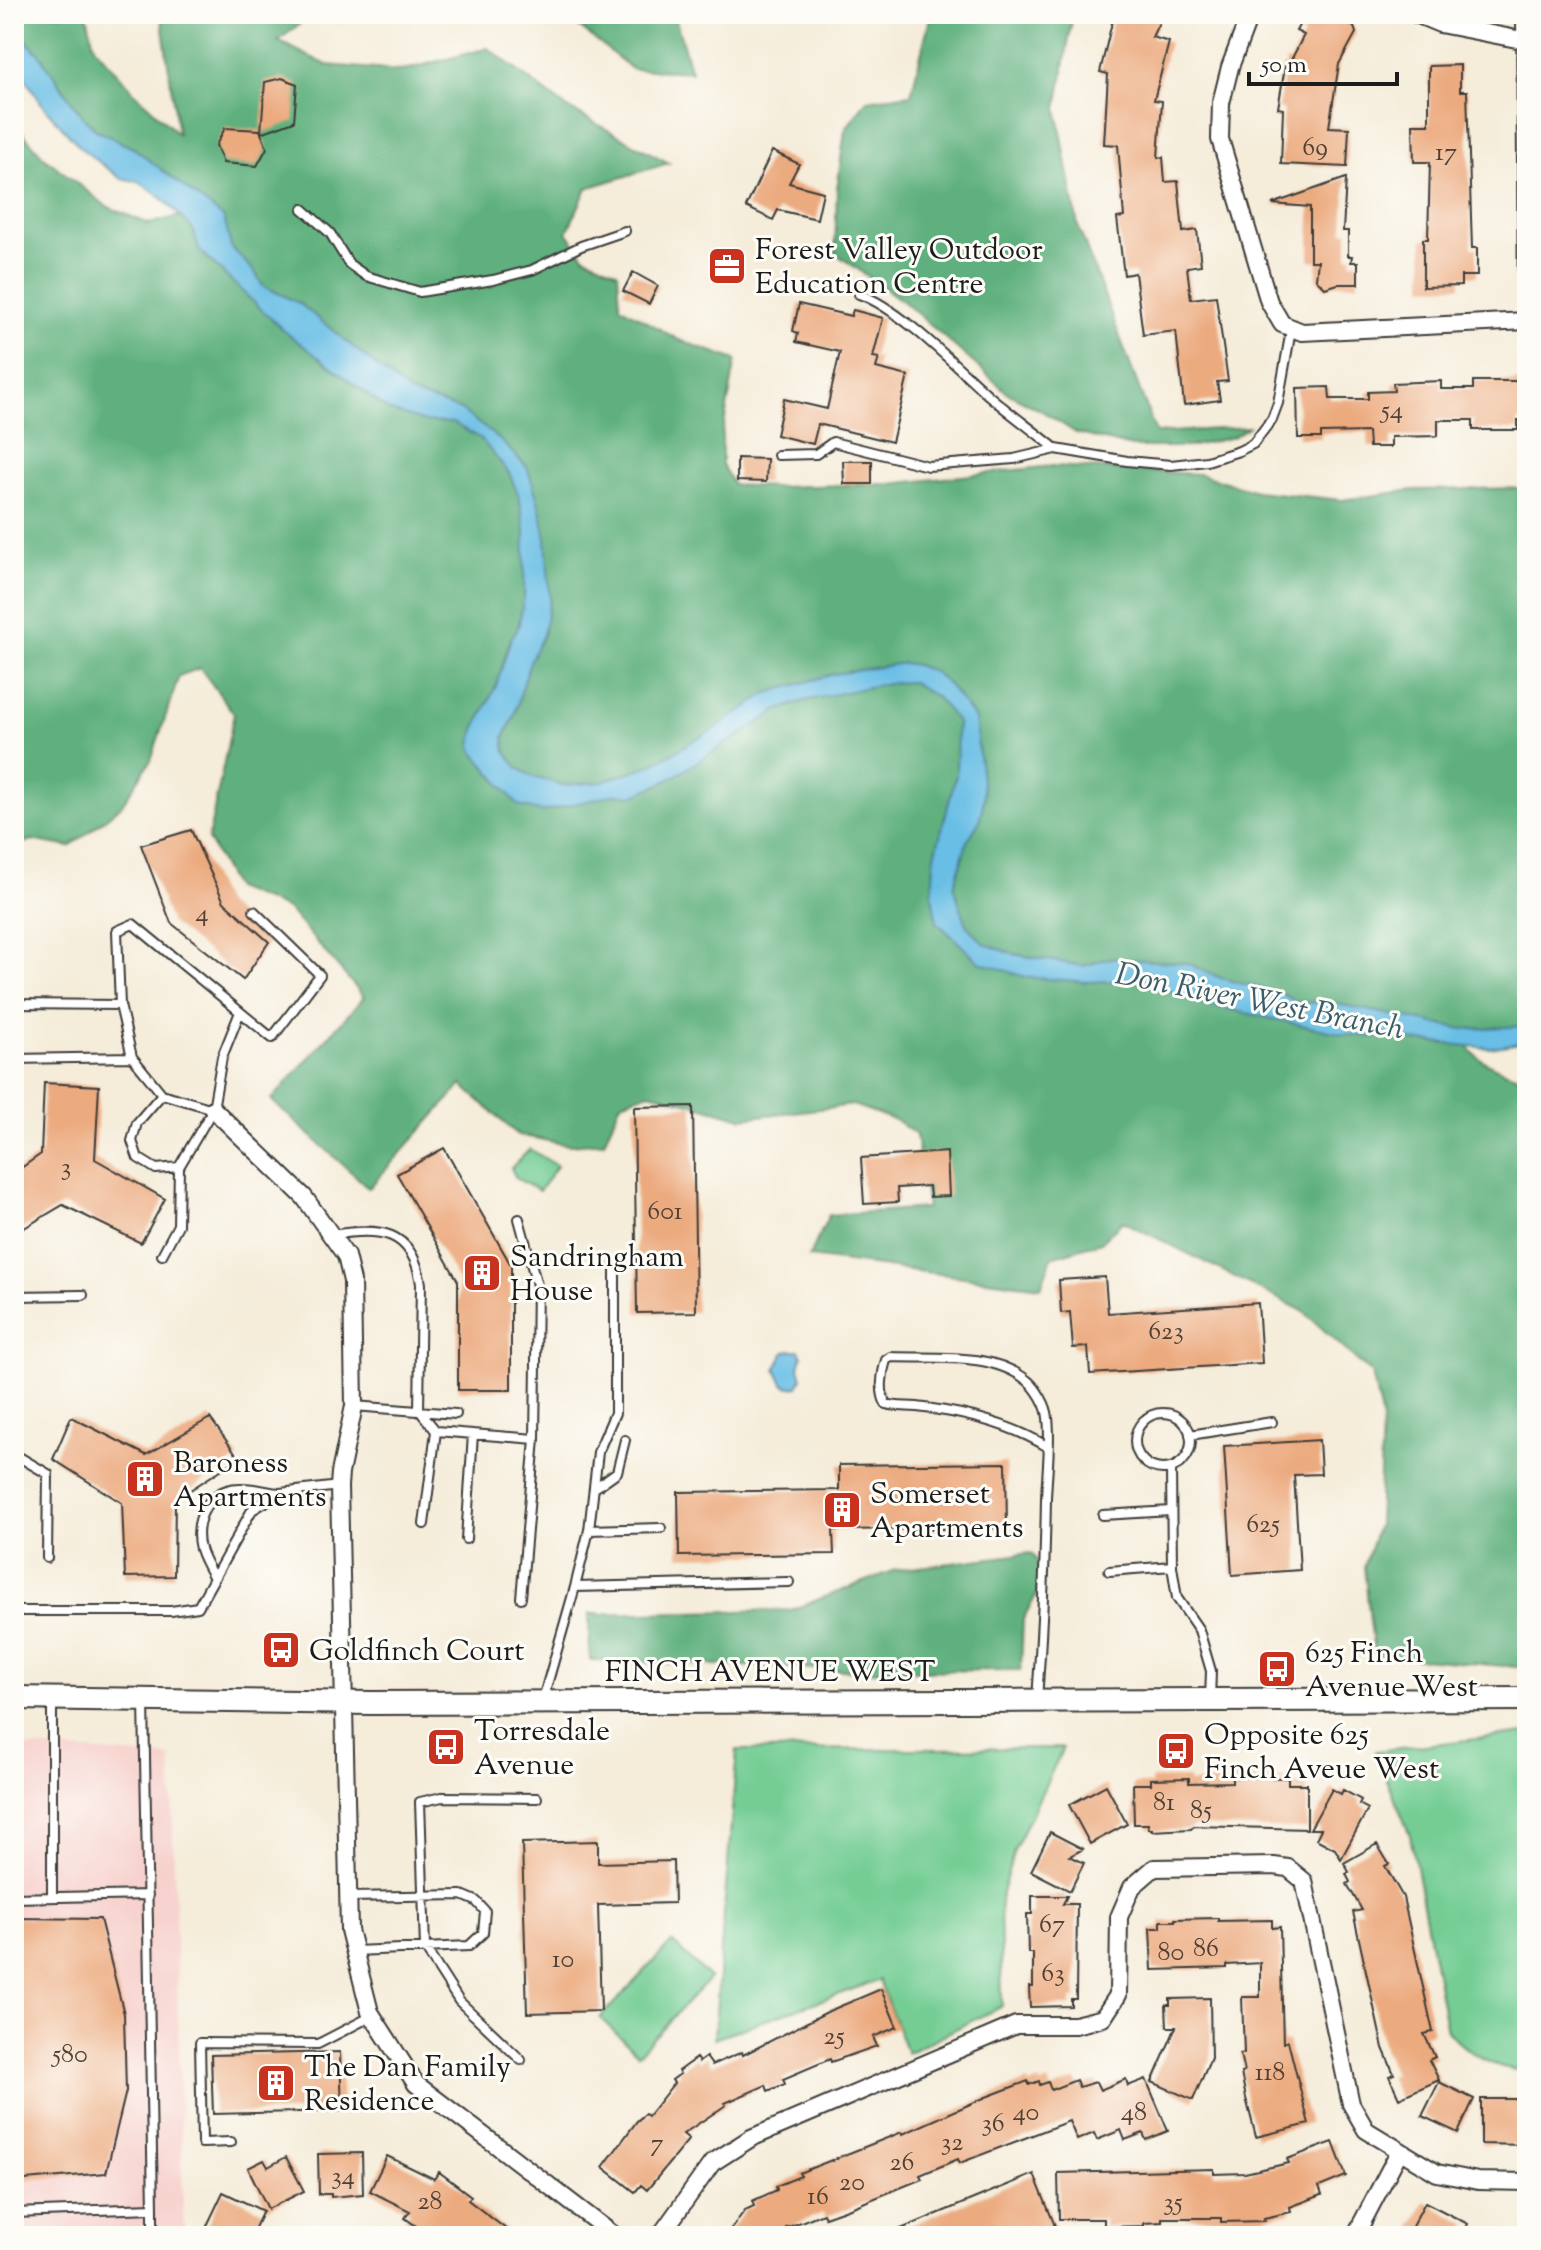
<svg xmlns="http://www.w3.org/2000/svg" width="1541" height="2250" viewBox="0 0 1541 2250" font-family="'Sorts Mill Goudy',serif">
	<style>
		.built { fill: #f7d0cc }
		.green { fill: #74cd94; stroke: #487458; stroke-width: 2 }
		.forest { fill: #5fb07e; stroke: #3e664d; stroke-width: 2 }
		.water { fill: #68bee5; stroke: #426d80; stroke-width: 2 }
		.building { fill: #ecaa7f }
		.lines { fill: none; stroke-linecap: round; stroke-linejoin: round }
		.lane-casing { stroke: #3d3b38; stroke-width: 12 }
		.street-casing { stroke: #3d3b38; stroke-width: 20 }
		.secondary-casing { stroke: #3d3b38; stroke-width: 26 }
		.lane { stroke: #fff; stroke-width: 8 }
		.street { stroke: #fff; stroke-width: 16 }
		.secondary { stroke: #fff; stroke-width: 22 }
		.labels { text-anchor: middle; stroke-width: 6; stroke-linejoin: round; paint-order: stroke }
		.number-label { font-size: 26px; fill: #504035 }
		.poi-label { font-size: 30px; fill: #1c1c1c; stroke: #fdfcf7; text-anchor: start }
		.street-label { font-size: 30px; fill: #1c1c1c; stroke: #fdfcf7 }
		.water-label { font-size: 32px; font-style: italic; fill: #3a5d6c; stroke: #fdfcf7 }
	</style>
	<rect width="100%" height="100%" fill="#fdfcf7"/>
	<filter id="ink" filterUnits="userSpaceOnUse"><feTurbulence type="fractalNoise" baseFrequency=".0125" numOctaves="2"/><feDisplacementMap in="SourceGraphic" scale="16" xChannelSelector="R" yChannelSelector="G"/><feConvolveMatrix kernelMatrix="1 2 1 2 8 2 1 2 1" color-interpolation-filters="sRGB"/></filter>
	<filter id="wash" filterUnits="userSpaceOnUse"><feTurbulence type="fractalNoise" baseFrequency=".006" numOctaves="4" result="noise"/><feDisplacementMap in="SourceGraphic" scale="32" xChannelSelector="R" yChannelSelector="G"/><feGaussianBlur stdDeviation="1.8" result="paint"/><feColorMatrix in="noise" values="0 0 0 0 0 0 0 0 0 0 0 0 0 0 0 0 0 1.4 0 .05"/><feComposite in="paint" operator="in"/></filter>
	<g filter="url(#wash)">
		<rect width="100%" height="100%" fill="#f5ecd9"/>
		<!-- built -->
		<path class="built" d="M14 1746 171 1757 184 2236H14Z"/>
		<!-- green -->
		<path class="green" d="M530 1149 557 1166 539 1191 516 1178 511 1168Z
			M1527 1733V2071C1493 2069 1470 2055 1447 2031L1410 1835 1375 1751Z
			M1063 1748 1014 1851 1000 1900 1002 2006 907 2053 879 1980 714 2038 737 1750Z
			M672 1942 710 1978 638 2054 600 2018Z"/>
		<!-- forest -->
		<path class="forest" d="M14 14H87L94 46 133 91 178 134 161 14H312L278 41 327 65 401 71 488 48 564 106 669 163 587 188 567 232 584 256 618 272 620 306 679 340 736 360 722 435V465L733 485 775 487 891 484 1051 466 1199 474 1256 491 1342 500 1413 490 1527 488V1026L1465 1041C1476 1064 1504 1071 1527 1079V1668L1374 1655 1364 1567 1378 1525 1382 1420 1372 1374 1303 1311 1123 1221 1101 1242 1052 1257 1041 1287 809 1257 829 1215 927 1208 916 1135 897 1121 853 1105 742 1118 650 1092 621 1102 604 1142 569 1145 518 1135 462 1085 369 1188 271 1100 364 997 288 909 234 888 208 839 234 714 200 668 179 676 151 760 121 806 70 847 31 840 14 847V123L44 157 106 206 149 224 198 211 135 149 96 130 82 116 38 53 14 28Z
			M563 14H674L691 72 632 69Z
			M931 14H1073L1057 109 1078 226 1156 433 1248 427 1233 437 1189 447H1132L1076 433 1042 411 1009 394 904 302 835 253 837 189 845 130 867 100 911 94Z
			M1031 1553 1041 1566 1037 1594 1023 1619 1021 1670 867 1671 590 1660 589 1614 791 1610 895 1570Z"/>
		<!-- water -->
		<path class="water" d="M14 28 38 53 82 116 96 130 135 149 224 218 231 247 255 272 263 286 299 303 410 393 461 410 500 440 527 467 538 500 546 538 550 599 543 635 530 661 514 717 504 737 506 752 517 767 533 777 564 785 602 782 653 764 719 726 767 693 834 674 904 663 916 665 934 672 949 685 975 719 984 799 979 822 967 842 954 887 967 926 985 944 1013 954 1083 966 1110 958 1186 963 1221 978 1281 993 1296 1002 1332 1003 1462 1029 1527 1026V1042L1489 1048 1343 1034 1217 1007 1137 980 1087 982 1025 977 979 962 937 922 932 897 934 859 956 775 957 721 936 697 912 682 888 683 804 701 779 710 667 781 633 796 616 794 542 812 518 805 474 753 472 744 475 729 496 686 511 638 518 628 524 597 525 531 519 496 509 473 481 439 453 423 425 422 388 410 284 331 199 250 193 229 162 198 139 182 120 178 82 149 44 107 25 78 14 66Z
			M790 1350H799L802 1356 799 1367 802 1378 798 1386 790 1387 783 1384 776 1368 784 1353Z"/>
		<g id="blocks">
			<!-- building -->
			<path class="building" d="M1114 14H1163L1152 37 1169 42 1154 100 1162 101 1158 158 1163 157 1165 182 1178 181 1183 232 1197 230 1201 265 1187 267 1191 299 1216 296 1228 381 1217 382 1220 400 1184 405 1176 331 1143 335 1135 273 1124 275 1117 218 1124 217 1118 145 1104 144 1108 74 1100 72Z
				M1305 14H1330L1354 27 1356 33 1339 64 1329 127 1349 128 1347 167 1281 164 1283 109 1278 108 1286 61 1290 62 1304 35 1296 31Z
				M1460 65V91H1467L1472 248H1477V276H1461V286L1423 287V239H1428L1430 162H1414L1413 124H1429V66Z
				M282 78 297 84 294 121 261 133 267 148 257 166 223 163 216 145 225 128 260 130 261 132 265 82Z
				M772 151 799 164 789 183 823 192 817 219 778 210 773 220 746 207Z
				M1346 178 1343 231H1348V256H1352L1351 262H1358V284H1338L1325 288 1316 279 1318 261H1310V207L1272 204Z
				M633 272 658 286 649 304 623 291Z
				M799 304 851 316 853 310 883 318 873 357 879 358 876 368 908 376 892 442 818 424 813 444 776 435 784 399 827 409 840 352 796 342 798 333 793 331Z
				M1441 381V389H1473V381H1527V420H1518V430H1473V420H1438V436L1391 437V447H1369L1368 432 1321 433V438H1298L1297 388 1329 387 1330 399H1368V392L1394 391 1393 383Z
				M737 458 767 459 766 482 737 481Z
				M843 461H872V484H844Z
				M191 830 224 902 269 942 243 980 171 923 141 845Z
				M44 1083 99 1086 95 1159 165 1199 141 1243 63 1205 14 1234V1173L41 1154Z
				M693 1106 696 1312 637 1313 634 1107Z
				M444 1148 511 1265V1390H458V1281L397 1174Z
				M947 1152 949 1196 930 1197 929 1186 897 1188 898 1202 864 1204 861 1158Z
				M1105 1277 1108 1313 1258 1303 1262 1363 1090 1374 1088 1347 1073 1348 1070 1312 1061 1313 1059 1280Z
				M71 1417 146 1455 210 1418 239 1458 175 1500 174 1576 125 1577 122 1503 53 1459Z
				M1319 1440 1321 1474 1294 1475 1300 1570 1232 1575 1224 1446Z
				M1006 1463 1007 1528 833 1530 834 1554 679 1556 678 1492 839 1490V1465Z
				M1232 1777 1288 1778V1784H1307V1829L1194 1826 1191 1829 1152 1831V1829H1148V1824H1134L1133 1784H1151V1779L1189 1778V1783L1232 1782Z
				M1106 1785 1127 1824 1090 1844 1069 1805Z
				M1332 1789 1341 1794 1343 1790 1361 1800 1359 1804 1368 1809 1341 1859 1335 1849 1316 1839 1321 1829H1310Z
				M1050 1832 1083 1849 1070 1856 1084 1863 1070 1891 1031 1871Z
				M598 1841V1863L673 1861 674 1903 598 1905 601 2011 527 2013 522 1843Z
				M1377 1844 1389 1864 1385 1866 1403 1897 1433 2032 1424 2034 1435 2057 1429 2060 1439 2080 1399 2098 1389 2076 1394 2074 1383 2048 1353 1912 1362 1910 1347 1884 1350 1882 1346 1874 1349 1872 1344 1863Z
				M1032 1896H1067L1063 1904H1077L1076 1999H1071V2006L1030 2007 1029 1987H1033V1953H1028L1027 1914H1032Z
				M14 1918 100 1919 124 2014 126 2091 106 2173 14 2181Z
				M1218 1918V1921L1272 1920V1928L1280 1927 1283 2043 1288 2041 1309 2124 1256 2137 1246 2098 1241 2073 1244 2072 1240 2054 1244 2053 1242 1997H1260V1963L1227 1965V1968L1152 1970 1150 1928H1161V1921H1175V1919Z
				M881 1989 897 2027 873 2037 877 2046 831 2062 830 2059 783 2079 785 2084 768 2091 766 2085 725 2103 726 2105 683 2134 689 2139 647 2190 641 2185 635 2192 603 2167 637 2121 645 2114 648 2116 674 2083 672 2080 680 2074 678 2071 696 2058 699 2062 706 2057 712 2065 742 2052 743 2055 829 2011Z
				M1210 1998 1211 2058 1193 2100 1152 2082 1176 2027H1167L1166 2005H1170V1999Z
				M340 2052 342 2111 213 2114 211 2055Z
				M1126 2079 1128 2086 1146 2079 1168 2131 1146 2140 1143 2133 1125 2140 1121 2130 1097 2140 1094 2133 1077 2140 1069 2121 960 2163 958 2159 920 2175 922 2179 853 2207 825 2217 823 2213 786 2228 788 2232 778 2236H726L745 2210 754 2206 752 2201 777 2190 776 2186 801 2176 799 2173 902 2132 903 2134 986 2097 1028 2081 1029 2085 1039 2081 1040 2085 1048 2082 1051 2090 1076 2080 1079 2087 1096 2082 1100 2090Z
				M1439 2082 1474 2099 1458 2133 1422 2116Z
				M1481 2099H1527V2145L1481 2144Z
				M1333 2142 1346 2176 1319 2187 1322 2195 1290 2207 1291 2212 1264 2218 1265 2221 1221 2222V2218H1162V2222L1144 2223V2226L1104 2227V2219H1059L1058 2173 1214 2169V2174L1245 2173 1289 2163 1287 2159Z
				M362 2153 363 2194 331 2197V2194H319L318 2154Z
				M387 2156 434 2179 439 2172 471 2196 468 2200 515 2236H430L405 2218 410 2211 370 2191Z
				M286 2157 304 2191 268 2209 248 2168 264 2160 268 2167Z
				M1034 2174 1055 2226 1031 2236H884Z
				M223 2192 263 2211 251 2236H213L204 2232Z
				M1425 2202 1468 2224 1462 2236H1407Z"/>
		</g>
	</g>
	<g filter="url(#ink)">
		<use href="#blocks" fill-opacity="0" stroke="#3d3b38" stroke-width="2"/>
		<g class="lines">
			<!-- lane casing -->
			<g class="lane-casing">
				<path id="lane" d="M303 209 330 233 349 264 366 276 420 292 493 280 532 270 581 246 625 231
					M859 294C898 307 955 365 987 394 1009 413 1033 430 1056 449
					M778 455 816 454 833 442 928 466 1014 459 1056 449 1127 461 1171 465 1207 461 1239 451 1253 444 1272 419 1278 403 1291 330
					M14 1004 120 1005
					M132 1057 162 1094 213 1109
					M14 1059 132 1057 120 1005 117 931 133 924 272 1038 320 975 254 911
					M162 1094 137 1123 132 1141 138 1158 156 1169 179 1167
					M519 1219 537 1285 535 1439
					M333 1235C379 1227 413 1229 421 1284L419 1410 436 1431 424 1524
					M162 1255 178 1225 179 1167 213 1109 222 1057 240 1012
					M14 1296 83 1295
					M354 1406 456 1414
					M1135 1441a28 28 0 1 1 56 0a28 28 0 1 1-56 0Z
					M436 1431 535 1439 521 1598
					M1190 1435 1272 1422
					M14 1454 48 1474 47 1558
					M1171 1468 1172 1566 1177 1598 1199 1630 1211 1671 1210 1700
					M596 1487 617 1472 625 1440
					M1103 1515 1171 1511
					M589 1530 598 1452 615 1413V1265
					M466 1539 473 1434
					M1109 1571 1172 1566
					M214 1578C209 1569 203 1559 200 1549 194 1526 203 1498 227 1490 242 1485 263 1491 279 1493
					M575 1587 589 1530 661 1528
					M14 1611H171L198 1607 252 1510 280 1493 339 1486
					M543 1699 575 1587 789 1582
					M1037 1700C1042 1632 1045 1565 1046 1498 1047 1472 1051 1443 1048 1418 1047 1405 1037 1389 1028 1381 992 1351 935 1359 891 1357L886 1360C882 1373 879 1392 886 1404 896 1407 907 1406 917 1407 962 1412 1009 1423 1048 1447
					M52 1701V1896
					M348 1897 462 1895 476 1901 485 1911 483 1933 469 1946 355 1951
					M14 1898 148 1895
					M521 2060 459 2001 425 1948 420 1802 442 1797 537 1798
					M231 2142 202 2143 200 2043 318 2044 372 2016
					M14 2213 153 2208 144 1701
					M153 2236V2208"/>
			</g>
			<!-- street casing -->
			<g class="street-casing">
				<path id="street" d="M1250 14 1230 67 1221 103 1220 139 1269 302 1282 324 1302 332 1527 321
					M1416 14 1440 24 1527 41
					M1525 14 1527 321
					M213 1109 304 1197 346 1256 352 1281 354 1406 340 1473 339 1486 349 1930 370 2012 416 2084 615 2236
					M660 2236 712 2163 751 2138 1016 2025H1075L1103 2018 1118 1995 1119 1917 1132 1887 1154 1868 1274 1866 1288 1868 1304 1881 1351 2104 1366 2130 1437 2173 1478 2181 1527 2182
					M1355 2236 1399 2152"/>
			</g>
			<!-- secondary casing -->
			<g class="secondary-casing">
				<path id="secondary" d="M14 1698 371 1703 1527 1699"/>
			</g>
			<!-- lane -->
			<use href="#lane" class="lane"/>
			<!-- street -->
			<use href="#street" class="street"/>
			<!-- secondary -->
			<use href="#secondary" class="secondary"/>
		</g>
	</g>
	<!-- icons -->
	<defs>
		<g id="office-square" transform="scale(2)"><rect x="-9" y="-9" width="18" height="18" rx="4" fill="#c8321e" stroke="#fdfcf7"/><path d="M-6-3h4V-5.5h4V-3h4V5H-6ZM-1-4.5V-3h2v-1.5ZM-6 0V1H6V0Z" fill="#fff"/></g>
		<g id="building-square" transform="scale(2)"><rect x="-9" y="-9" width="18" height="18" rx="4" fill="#c8321e" stroke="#fdfcf7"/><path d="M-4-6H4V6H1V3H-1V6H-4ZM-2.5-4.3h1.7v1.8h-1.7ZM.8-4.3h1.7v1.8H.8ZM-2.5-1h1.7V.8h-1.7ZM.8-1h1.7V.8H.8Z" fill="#fff"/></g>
		<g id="bus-square" transform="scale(2)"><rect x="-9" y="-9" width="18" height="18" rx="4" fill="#c8321e" stroke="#fdfcf7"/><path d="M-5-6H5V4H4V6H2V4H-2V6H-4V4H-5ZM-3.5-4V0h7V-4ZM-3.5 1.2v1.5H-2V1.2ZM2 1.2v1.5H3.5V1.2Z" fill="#fff"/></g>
	</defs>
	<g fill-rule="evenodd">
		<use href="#office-square" x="727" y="266"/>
		<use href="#building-square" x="482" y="1273"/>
		<use href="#building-square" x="145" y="1479"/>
		<use href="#building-square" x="842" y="1510"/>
		<use href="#bus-square" x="281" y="1650"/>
		<use href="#bus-square" x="1277" y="1669"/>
		<use href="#bus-square" x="446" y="1747"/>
		<use href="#bus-square" x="1176" y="1751"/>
		<use href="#building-square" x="276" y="2083"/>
	</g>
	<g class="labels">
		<!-- number labels -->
		<g class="number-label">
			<text x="1315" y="155">69</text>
			<text x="1446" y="160">17</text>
			<text x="1392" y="418">54</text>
			<text x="202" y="921">4</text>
			<text x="66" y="1175">3</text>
			<text x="665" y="1219">601</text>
			<text x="1166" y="1339">623</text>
			<text x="1263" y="1532">625</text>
			<text x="1164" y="1810">81</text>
			<text x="1201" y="1818">85</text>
			<text x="1052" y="1932">67</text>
			<text x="1206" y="1956">86</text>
			<text x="1171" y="1960">80</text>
			<text x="563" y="1967">10</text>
			<text x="1053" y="1981">63</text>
			<text x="834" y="2044">25</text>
			<text x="70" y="2062">580</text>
			<text x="1270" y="2080">118</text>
			<text x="1026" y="2120">40</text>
			<text x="1134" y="2120">48</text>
			<text x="993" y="2131">36</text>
			<text x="952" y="2150">32</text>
			<text x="657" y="2151">7</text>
			<text x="902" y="2170">26</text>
			<text x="343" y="2184">34</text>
			<text x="852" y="2190">20</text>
			<text x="818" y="2204">16</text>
			<text x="430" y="2209">28</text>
			<text x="1173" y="2210">35</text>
		</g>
		<!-- poi labels -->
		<g class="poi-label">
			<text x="755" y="259">Forest Valley Outdoor<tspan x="755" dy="34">Education Centre</tspan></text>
			<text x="510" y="1266">Sandringham<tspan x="510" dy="34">House</tspan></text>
			<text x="173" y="1472">Baroness<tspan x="173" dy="34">Apartments</tspan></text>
			<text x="870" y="1503">Somerset<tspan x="870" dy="34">Apartments</tspan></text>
			<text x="309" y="1660">Goldfinch Court</text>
			<text x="1305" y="1662">625 Finch<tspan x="1305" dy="34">Avenue West</tspan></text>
			<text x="474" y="1740">Torresdale<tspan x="474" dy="34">Avenue</tspan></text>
			<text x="1204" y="1744">Opposite 625<tspan x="1204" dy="34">Finch Aveue West</tspan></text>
			<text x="304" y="2076">The Dan Family<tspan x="304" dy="34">Residence</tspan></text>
		</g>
		<!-- street labels -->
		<g class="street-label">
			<text x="770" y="1681">FINCH AVENUE WEST</text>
		</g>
		<!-- water labels -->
		<g class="water-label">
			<text transform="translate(1260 1000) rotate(11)" y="11">Don River West Branch</text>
		</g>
	</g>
	<!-- margin -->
	<rect width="1541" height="2250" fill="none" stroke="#fdfcf7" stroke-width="48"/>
	<!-- scale -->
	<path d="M1249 72v12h148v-12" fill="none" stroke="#1c1c1c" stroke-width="4"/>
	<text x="1261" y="72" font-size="24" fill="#1c1c1c" stroke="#fdfcf7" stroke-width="6" paint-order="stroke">50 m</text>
</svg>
